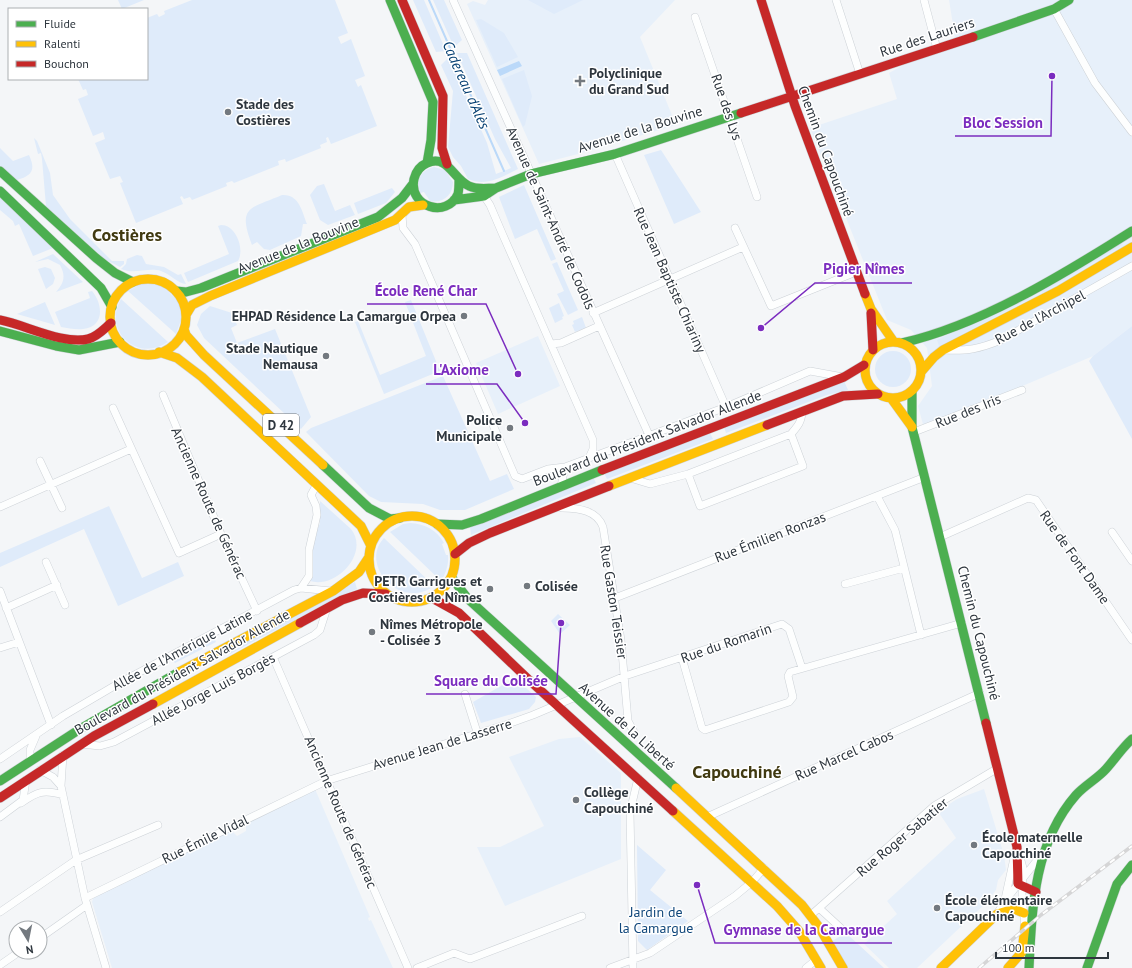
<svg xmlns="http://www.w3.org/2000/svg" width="1132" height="968" viewBox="0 0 1132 968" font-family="'PT Sans',sans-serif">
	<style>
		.built { fill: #e7f0fa }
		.green { fill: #dfebfa }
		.water { fill: #bbd9f9 }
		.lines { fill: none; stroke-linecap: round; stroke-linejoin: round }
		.stream { stroke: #bbd9f9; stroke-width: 2 }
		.street-casing { stroke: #cdd2d7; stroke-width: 8 }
		.fast-casing { stroke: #cdd2d7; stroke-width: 10 }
		.slow-casing { stroke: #cdd2d7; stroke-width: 10 }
		.jam-casing { stroke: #cdd2d7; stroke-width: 10 }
		.street { stroke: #fdfefe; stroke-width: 7 }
		.fast { stroke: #4caf50; stroke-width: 9 }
		.slow { stroke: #ffc107; stroke-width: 9 }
		.jam { stroke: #c62828; stroke-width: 9 }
		.rail-casing { stroke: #d5d5d6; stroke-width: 3.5 }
		.rail { stroke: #fff; stroke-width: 2; stroke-dasharray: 6; stroke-linecap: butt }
		.poi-dot { fill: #73797f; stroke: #fff; stroke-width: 1.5 }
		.labels { text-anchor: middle; stroke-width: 3; stroke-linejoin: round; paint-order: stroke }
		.shield { fill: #fff; stroke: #6d7278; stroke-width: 1 }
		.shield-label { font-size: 13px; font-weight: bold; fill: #2e363e }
		.street-label { font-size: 14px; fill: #2e363e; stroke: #fff }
		.poi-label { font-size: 14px; font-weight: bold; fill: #2e363e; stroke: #fff; text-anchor: start }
		.park-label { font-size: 14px; fill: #10477b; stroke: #fff }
		.water-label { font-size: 15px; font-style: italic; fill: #053f72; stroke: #fff }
		.district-label { font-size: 18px; font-weight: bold; fill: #413a11; stroke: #fff }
		.leader { fill: none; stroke: #7b2cbf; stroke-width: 1.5 }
		.callout-dot { fill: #7b2cbf; stroke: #fff; stroke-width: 1.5 }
		.callout-label { font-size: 15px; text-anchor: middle; font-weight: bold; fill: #7b2cbf; stroke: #fff; stroke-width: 3; stroke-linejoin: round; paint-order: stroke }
	</style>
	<rect width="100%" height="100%" fill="#f4f6f8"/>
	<!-- built -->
	<path class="built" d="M488 0H675L640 37 676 125 582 153 539 164 467 4 473 1 485 5Z
		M949 0H1132V326L1093 356 924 428 918 406 932 386 927 348 911 330 887 320 810 128 897 99 889 73 955 37Z
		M538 336 560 386 498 414 476 363Z
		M580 737 621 773V859L505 906 477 847H500L544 826 509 757 559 739Z
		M315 789 370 917 368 918 369 921 371 920 393 968H112L92 902 94 896 231 830 237 836 246 831V822Z
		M984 789 1004 855 1006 870 998 880 996 890 986 903 917 968H889L864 944 897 914 887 901 956 838 939 813 943 811 942 809 957 799Z"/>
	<!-- green -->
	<path class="green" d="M118 0H144L122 9Z
		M192 0H335L348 33 338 37 341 44 351 39 365 76 355 80 358 87 361 85 377 126 331 144 328 137 326 138 327 142 320 145 321 148 286 162 285 159 278 161 279 165 234 183 232 181 226 183 227 186 192 200 190 197 184 199 182 196 180 197 183 204 136 223 120 183 123 182 120 176 110 179 95 143 105 139 103 132 93 136 78 99 88 95 86 89 83 90 78 79H147V18L157 14 159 17 165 14 164 11Z
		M413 0H424L446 51 436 52Z
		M433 0H444L462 40 454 47Z
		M528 0H583L554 14Z
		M481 19 504 33 518 57 497 67 476 20Z
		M457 53H467L518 169C501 177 486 187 468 179L461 166 453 157 448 147 453 91 441 65 449 57 487 143 496 174 511 168 495 139Z
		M524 70 532 96 525 125 523 127 502 79Z
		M34 138 37 141 50 173 53 195 70 219 112 261H124V264L120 267 106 260 46 206 42 159 41 153 38 154Z
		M0 148 13 161 29 155C36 170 32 176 17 180L0 166Z
		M661 150 701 212 674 224 644 155Z
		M434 167 445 170 453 182C453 195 443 204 430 201L424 192 420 193C415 181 421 170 434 167Z
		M324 184 335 211 350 205 355 215 328 225 320 220 310 195 317 186Z
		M524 185 556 259 551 261 537 229 515 239 499 197Z
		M392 188 395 192 386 203 358 214 354 203Z
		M282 195C299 194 302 211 307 224H303L301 236 270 250 264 249 257 242 252 245C237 206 250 209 282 195Z
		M0 197 53 248 33 256 19 224 15 226 13 221 0 210Z
		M221 225C236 225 245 249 238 261L188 282 184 273 229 254 218 226Z
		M1121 242 1123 245 1042 293 1040 289Z
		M53 254 83 282 56 292C64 283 66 276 60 265L48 259 35 262Z
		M137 255 142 256 146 264 164 267 178 275 181 274 186 284C179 284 170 274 161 271 148 267 134 275 121 269L126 264 127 259Z
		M557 262 578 310 568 315 557 294 564 291 552 264Z
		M45 267 51 269 55 278 53 284 46 289 38 269Z
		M141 284H151L162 286 177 300 181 310V320L176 334 128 291Z
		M92 291C103 304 105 327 83 329 76 330 68 328 61 327L55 312 90 298 88 292Z
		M1027 296 1029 299 939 346 937 340Z
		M121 299 168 342C138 363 102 331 121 299Z
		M411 300 440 371 384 394 355 322 358 321 380 375 426 356 405 302Z
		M45 302 55 325 17 314Z
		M559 303 564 316 562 317 563 319 555 323 549 308Z
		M210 306 232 313 237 325 231 328 237 343 275 329 311 417 301 429 204 338 197 325 201 314Z
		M582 317 586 328 575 332 572 325 574 324 573 321Z
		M1132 326V439L1089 361 1093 356Z
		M875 369a18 18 0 1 1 36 0a18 18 0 1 1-36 0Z
		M443 376 490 481 507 474 514 489 465 510H440L423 504 381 502 369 496 306 432 311 428Z
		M844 381 848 390 827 395 726 433 724 427Z
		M710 433 713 439 607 479 604 473Z
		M593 477 596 483 471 535 470 527Z
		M320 501 351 529C370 553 336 589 310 581L312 576 313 540 320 523Z
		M109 506 142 578 178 562 184 576 118 606 84 529 0 567V553Z
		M410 523C425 524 437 530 444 543L442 544 446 555H448C449 564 446 573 441 581L390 532 403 524Z
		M384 538 434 586C399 611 359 564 384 538Z
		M355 582 357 589 340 596 230 654 227 650Z
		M558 614 570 625 560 634 551 621Z
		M214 638 216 642 175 663 173 660Z
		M515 678 536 697 535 702 529 709 481 723 473 702Z
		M637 845 666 870 650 890 688 921 647 950 638 941Z
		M846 933 884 968H848L832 941Z"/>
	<!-- water -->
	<path class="water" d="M519 61 522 66 500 76 497 70Z"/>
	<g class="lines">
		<!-- stream -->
		<path class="stream" d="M429 0 504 171"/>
		<!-- street casing -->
		<g class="street-casing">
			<path id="street" d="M453 0 649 435
				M836 0 860 74
				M924 0 937 49
				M1054 9 1095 83 1132 132
				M695 17 757 197
				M615 154 726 407
				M484 196 490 205 502 233 593 440V449L589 458
				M402 215 403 228 415 244 515 476 522 479 548 469 565 467
				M735 228 771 306 856 272
				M593 313 743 247
				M551 344 561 343 599 326
				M945 350C968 351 979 349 1001 340L1132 266
				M163 395 221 534 257 611
				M113 408 179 553 221 534
				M914 432 1022 390
				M40 461 62 508
				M688 474 700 506 803 466 791 434
				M630 478 650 484 688 474 791 434C798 426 802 421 802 411
				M561 486 565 467 726 407 810 371 843 377
				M877 496 895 530 921 635
				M0 507 131 449
				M562 508C578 508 597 510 603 527L621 640 628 721 635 734
				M1112 532 1132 561
				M940 537 1028 498 1036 500 1132 640
				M46 562 65 605
				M845 584 904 568
				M301 588 309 576V550L317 515 316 506 311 495 317 484
				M0 591 51 725
				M615 598 925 477
				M6 608 57 585
				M0 648 19 642
				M273 657 408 968
				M682 658 702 728 705 730 789 702 793 697 788 676 790 672 962 623
				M465 694 477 732
				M81 744 100 746 114 742 314 635 320 630 327 608
				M0 759 63 716 121 682 294 590 301 588 331 591
				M30 760V750L36 736
				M40 770 53 777 61 786 63 755
				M61 786 85 898 106 968
				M21 803C37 792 43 789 63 795
				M0 817 23 800 26 780
				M707 817 980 693
				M1020 857 1023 868 1022 894 1025 929
				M85 898 326 781 508 724 533 715 625 676 782 624 789 629 802 668
				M1005 899 1014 858
				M819 908 844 931
				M0 912 76 860 158 825
				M997 914 1004 902 1042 854
				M811 915 934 806 998 768
				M40 938 87 905
				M0 965 19 952
				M417 968 454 953 470 959 582 916
				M610 968 650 953 735 896 752 882 764 868
				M633 968 630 812 638 778
				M806 968 816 960"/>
		</g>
		<!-- fast casing -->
		<g class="fast-casing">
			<path id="fast" d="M390 0 433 102 431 140 427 163
				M973 37 1054 9 1069 0
				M0 171 96 258 115 273 133 282
				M459 179C459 184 459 190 458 194 447 219 408 207 414 179 416 171 420 166 427 163 448 154 453 179 469 186 477 190 487 188 496 188
				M0 191 101 288 112 307
				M454 200 484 196 496 188 531 174 615 154 741 113
				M176 291 186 292 201 288 378 217 402 198 412 185
				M0 331 56 346 79 350 120 342
				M902 343C981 325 1064 274 1132 231
				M912 391V427L986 723
				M323 465 369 508 390 519 400 518
				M437 524 462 525 481 519 602 470
				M452 578 468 599 676 788
				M0 781 80 729 179 672
				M1029 968C1032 908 1034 843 1076 795 1085 785 1097 779 1106 769 1115 759 1122 748 1132 739
				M1087 968 1117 884 1132 865"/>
		</g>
		<!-- slow casing -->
		<g class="slow-casing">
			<path id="slow" d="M110 317a38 38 0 1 1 76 0a38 38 0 1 1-76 0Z
				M865 294 871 309 894 342
				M186 315 192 305 210 296 395 220 409 207 423 205
				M184 329 186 335 204 355 323 465
				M865 370a28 28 0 1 1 56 0a28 28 0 1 1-56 0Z
				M159 352 177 358 202 377 361 526 371 546
				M921 372 934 357 943 350 1058 291 1132 247
				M891 398 912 427
				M609 486 767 425
				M369 559a43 43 0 1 1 86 0a43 43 0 1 1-86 0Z
				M179 672 333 591 359 572 369 557
				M153 704 300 623
				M676 788 802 905 819 927 843 968
				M673 811 777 906 799 931 821 968
				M941 968 997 914 1014 909 1024 913
				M1008 968 1022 952 1025 926"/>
		</g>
		<!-- jam casing -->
		<g class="jam-casing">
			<path id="jam" d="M402 0 443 96 442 148 447 164
				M761 0 795 106 865 294
				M741 113 973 37
				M871 313 873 350
				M0 320C26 325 63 345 88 339 97 337 104 329 111 323
				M767 425 843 396 878 394
				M602 470 844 377 864 365
				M455 554 469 543 490 533 609 486
				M432 598 459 613 528 679 673 811
				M300 623 342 600 363 593 386 594
				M986 723 1017 847 1018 884 1036 892
				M0 798 94 736 153 704"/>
		</g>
		<!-- street -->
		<use href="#street" class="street"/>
		<!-- fast -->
		<use href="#fast" class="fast"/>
		<!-- slow -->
		<use href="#slow" class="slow"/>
		<!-- jam -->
		<use href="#jam" class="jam"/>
		<!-- rail casing -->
		<g class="rail-casing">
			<path id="rail" d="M979 968 1041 915 1132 846"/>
		</g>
		<!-- rail -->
		<use href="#rail" class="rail"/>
	</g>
	<!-- markers -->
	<g class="poi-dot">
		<path d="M578 75h4v4h4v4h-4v4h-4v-4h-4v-4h4z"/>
		<circle cx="228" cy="112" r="4"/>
		<circle cx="464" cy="316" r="4"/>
		<circle cx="326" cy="356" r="4"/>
		<circle cx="510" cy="428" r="4"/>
		<circle cx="527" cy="586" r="4"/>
		<circle cx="490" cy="589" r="4"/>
		<circle cx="372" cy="632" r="4"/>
		<circle cx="576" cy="800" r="4"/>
		<circle cx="974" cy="845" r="4"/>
		<circle cx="937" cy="908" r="4"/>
	</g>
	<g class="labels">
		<!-- shield labels -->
		<rect class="shield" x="263" y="414" width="36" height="22" rx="3"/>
		<g class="shield-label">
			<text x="281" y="430">D 42</text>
		</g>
		<!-- street labels -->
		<g class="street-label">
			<text transform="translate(927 37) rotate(-18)" y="5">Rue des Lauriers</text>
			<text transform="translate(727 107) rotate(71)" y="5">Rue des Lys</text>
			<text transform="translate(640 129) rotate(-17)" y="5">Avenue de la Bouvine</text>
			<text transform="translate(826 151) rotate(70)" y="5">Chemin du Capouchiné</text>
			<text transform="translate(551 218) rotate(66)" y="5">Avenue de Saint-André de Codols</text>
			<text transform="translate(298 245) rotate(-22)" y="5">Avenue de la Bouvine</text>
			<text transform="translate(670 280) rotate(66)" y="5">Rue Jean Baptiste Chiariny</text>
			<text transform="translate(1040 317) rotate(-28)" y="5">Rue de l'Archipel</text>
			<text transform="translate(968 411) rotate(-22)" y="5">Rue des Iris</text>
			<text transform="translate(647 438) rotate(-21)" y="5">Boulevard du Président Salvador Allende</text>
			<text transform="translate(209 503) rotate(66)" y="5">Ancienne Route de Générac</text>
			<text transform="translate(770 537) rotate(-21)" y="5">Rue Émilien Ronzas</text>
			<text transform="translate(1075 557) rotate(55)" y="5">Rue de Font Dame</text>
			<text transform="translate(614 602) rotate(81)" y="5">Rue Gaston Teissier</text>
			<text transform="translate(979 633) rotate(76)" y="5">Chemin du Capouchiné</text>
			<text transform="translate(726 643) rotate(-19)" y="5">Rue du Romarin</text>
			<text transform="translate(182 650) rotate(-28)" y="5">Allée de l'Amérique Latine</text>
			<text transform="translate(182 672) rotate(-29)" y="5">Boulevard du Président Salvador Allende</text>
			<text transform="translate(213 689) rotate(-28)" y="5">Allée Jorge Luis Borgès</text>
			<text transform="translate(627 726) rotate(42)" y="5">Avenue de la Liberté</text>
			<text transform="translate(442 744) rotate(-17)" y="5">Avenue Jean de Lasserre</text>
			<text transform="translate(844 755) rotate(-24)" y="5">Rue Marcel Cabos</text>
			<text transform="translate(341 812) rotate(67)" y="5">Ancienne Route de Générac</text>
			<text transform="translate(902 837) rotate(-40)" y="5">Rue Roger Sabatier</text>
			<text transform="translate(205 839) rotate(-26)" y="5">Rue Émile Vidal</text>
		</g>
		<!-- poi labels -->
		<g class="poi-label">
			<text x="589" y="78">Polyclinique<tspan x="589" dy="16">du Grand Sud</tspan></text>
			<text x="236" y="109">Stade des<tspan x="236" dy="16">Costières</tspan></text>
			<text x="456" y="321" text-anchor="end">EHPAD Résidence La Camargue Orpea</text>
			<text x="318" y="353" text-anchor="end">Stade Nautique<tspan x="318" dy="16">Nemausa</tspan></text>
			<text x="502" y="425" text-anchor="end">Police<tspan x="502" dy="16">Municipale</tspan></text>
			<text x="482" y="586" text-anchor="end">PETR Garrigues et<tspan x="482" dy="16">Costières de Nîmes</tspan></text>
			<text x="535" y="591">Colisée</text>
			<text x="380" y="629">Nîmes Métropole<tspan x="380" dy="16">- Colisée 3</tspan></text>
			<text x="584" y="797">Collège<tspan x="584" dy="16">Capouchiné</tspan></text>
			<text x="982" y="842">École maternelle<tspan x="982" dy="16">Capouchiné</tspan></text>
			<text x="945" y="905">École élémentaire<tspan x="945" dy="16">Capouchiné</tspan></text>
		</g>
		<!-- park labels -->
		<g class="park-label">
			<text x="656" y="917">Jardin de<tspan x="656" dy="16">la Camargue</tspan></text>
		</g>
		<!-- water labels -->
		<g class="water-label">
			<text transform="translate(466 85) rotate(66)" y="5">Cadereau d'Alès</text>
		</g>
		<!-- district labels -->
		<g class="district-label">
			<text x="127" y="241">Costières</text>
			<text x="737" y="778">Capouchiné</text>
		</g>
	</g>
	<!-- callouts -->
	<path class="leader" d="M1052 76L1051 136H955M761 328L815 283H912M518 374L486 304H367M525 423L497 384H426M561 623L556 694H426M697 885L715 943H892"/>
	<g class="callout-dot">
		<circle cx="1052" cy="76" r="4"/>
		<circle cx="761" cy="328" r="4"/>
		<circle cx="518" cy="374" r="4"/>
		<circle cx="525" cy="423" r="4"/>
		<circle cx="561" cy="623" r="4"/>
		<circle cx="697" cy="885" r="4"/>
	</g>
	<g class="callout-label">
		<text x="1003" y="128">Bloc Session</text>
		<text x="864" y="274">Pigier Nîmes</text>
		<text x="426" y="296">École René Char</text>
		<text x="461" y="375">L'Axiome</text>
		<text x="491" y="686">Square du Colisée</text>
		<text x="804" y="935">Gymnase de la Camargue</text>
	</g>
	<!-- legend -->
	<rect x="8" y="8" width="140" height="72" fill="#ffffff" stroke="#abafb2"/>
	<rect x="16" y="21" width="20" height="6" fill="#4caf50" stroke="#abafb2"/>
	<text x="44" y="28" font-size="12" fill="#2e363e">Fluide</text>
	<rect x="16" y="41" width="20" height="6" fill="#ffc107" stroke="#abafb2"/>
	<text x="44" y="48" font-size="12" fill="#2e363e">Ralenti</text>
	<rect x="16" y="61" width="20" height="6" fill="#c62828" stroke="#abafb2"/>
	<text x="44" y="68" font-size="12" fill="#2e363e">Bouchon</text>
	<!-- north arrow -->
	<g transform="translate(28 940) rotate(170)"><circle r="19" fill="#ffffff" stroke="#abafb2"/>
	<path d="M0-3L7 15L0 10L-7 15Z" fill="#73797f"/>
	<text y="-6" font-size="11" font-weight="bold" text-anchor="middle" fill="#2e363e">N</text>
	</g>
	<!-- scale -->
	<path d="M996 952v6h112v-6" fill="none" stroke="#2e363e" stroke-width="2"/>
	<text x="1002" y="952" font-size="12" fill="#2e363e" stroke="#ffffff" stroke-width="3" paint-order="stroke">100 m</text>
</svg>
